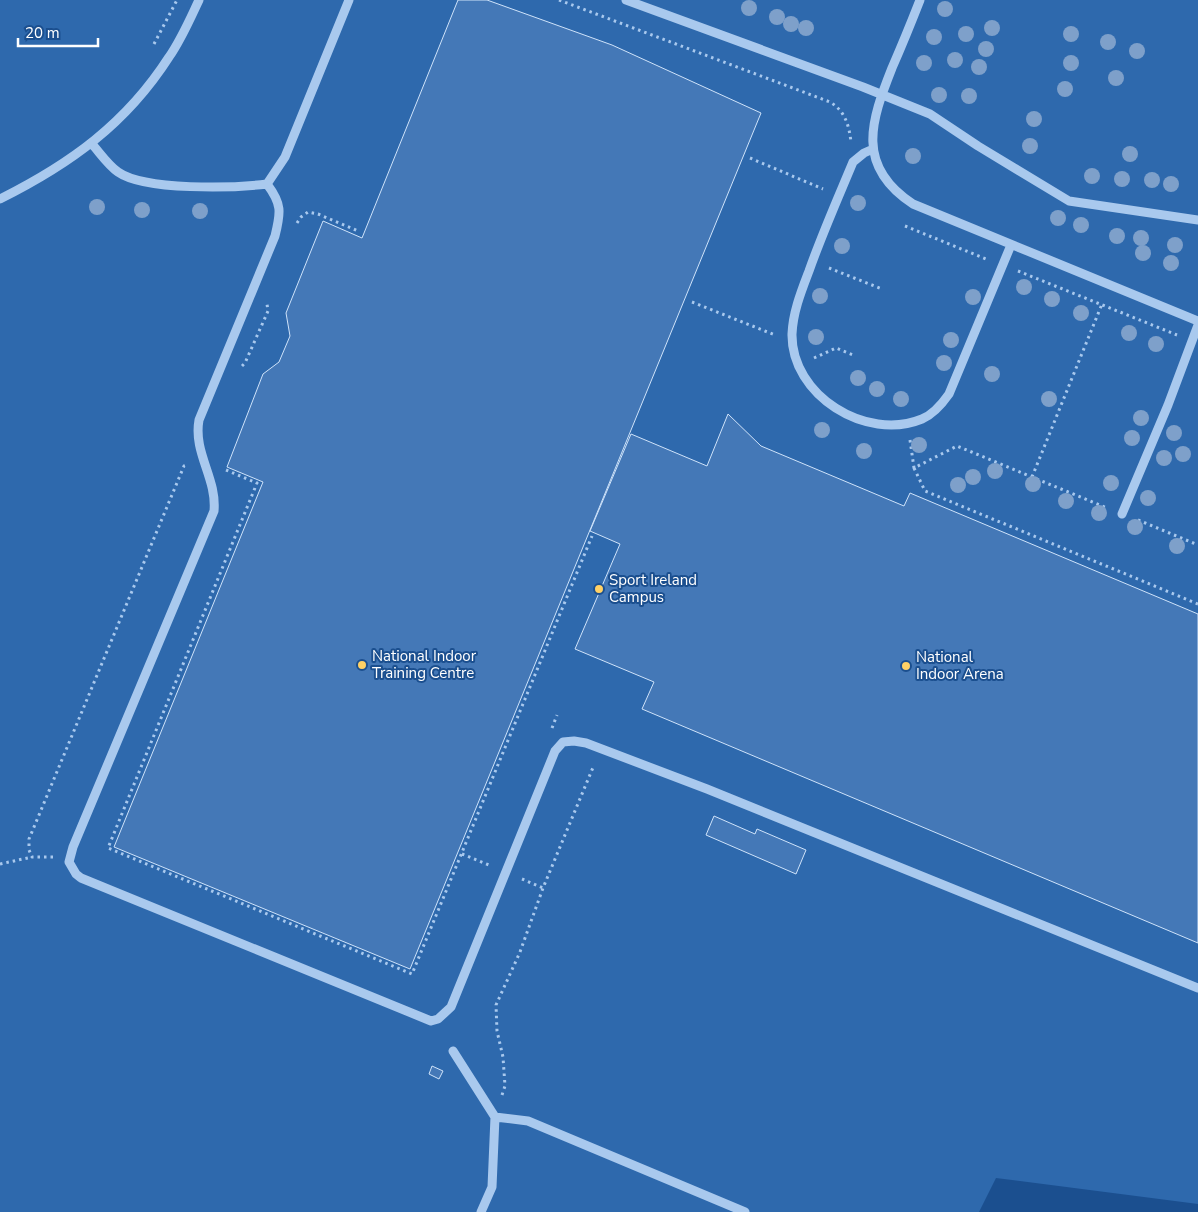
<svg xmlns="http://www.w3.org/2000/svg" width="1198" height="1212" viewBox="0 0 1198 1212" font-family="'Nunito Sans',sans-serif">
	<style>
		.green { fill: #2e69ad }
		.building { fill: #4478b7; stroke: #cfe3fa }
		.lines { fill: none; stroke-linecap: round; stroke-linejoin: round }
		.path { stroke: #a9c9ee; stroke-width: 3; stroke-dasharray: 2.5 4; stroke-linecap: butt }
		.minor { stroke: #a9c9ee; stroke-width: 9 }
		.tree { fill: #7ea0ca }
		.poi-dot { fill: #ffd166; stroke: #1b4f8f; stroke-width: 2 }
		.labels { text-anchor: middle; stroke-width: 4; stroke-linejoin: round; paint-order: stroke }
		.poi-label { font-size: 15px; fill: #fff; stroke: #1b4f8f; text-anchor: start }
	</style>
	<rect width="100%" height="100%" fill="#1b4f8f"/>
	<!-- green -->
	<path class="green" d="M0 0H1198V1204L996 1178 979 1212H0Z"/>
	<!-- building -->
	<path class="building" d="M458 0H487L612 45 761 113 410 969 114 847 263 482 227 467 263 374 279 362 290 336 286 313 323 221 362 238Z
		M728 414 761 446 904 506 910 493 1198 614V943L642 709 654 682 575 649 620 544 590 531 631 434 707 466Z
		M714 816 755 834 757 829 806 850 796 874 706 835Z
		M432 1066 443 1071 439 1079 429 1074Z"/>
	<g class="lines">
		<!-- path -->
		<path class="path" d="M559 0 830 102C845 111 849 125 851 142
			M154 44 177 0
			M750 158 823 189
			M297 223 301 217 308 212 318 214 358 231
			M905 226 986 259
			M829 268 882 289
			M1018 271 1177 335
			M692 302 775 335
			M814 358 836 348 853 355
			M242 366 245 363 268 311 267 304
			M910 440 914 468 957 446 1107 508
			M914 468 925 491 1198 604
			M226 470 257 483 108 848 412 974 592 536
			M1032 477 1102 304
			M1138 520 1198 545
			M552 728 557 715
			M462 854 489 865
			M53 857H32L29 850V839L184 466 187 465
			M0 864 32 857
			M522 879 543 888
			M502 1095 505 1086 503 1057 497 1031 496 1005 520 952 543 888 594 765"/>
		<!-- minor -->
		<path class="minor" d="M626 0 863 87 930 114 978 146 1069 201 1198 220
			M920 0C911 23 902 45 892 68 871 121 855 166 913 204L1198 321
			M92 144C100 153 108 165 118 172 145 191 234 188 267 184L285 157 349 0
			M873 149 864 153 853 162C838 198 822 234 809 271 801 292 793 312 792 334 791 395 866 442 922 419 934 414 942 404 949 394L1011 245
			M267 184C282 204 281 212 275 236L199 420C193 453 217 478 214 511L73 847 69 862 76 874 81 878 431 1021 438 1019 451 1007 555 751 563 742 574 741 586 743 707 789 1198 988
			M0 199C70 164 126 124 169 57 181 40 190 19 199 0
			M1122 514 1168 405 1198 325
			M453 1051 495 1117 492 1187 481 1212
			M495 1117 528 1121 745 1212"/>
	</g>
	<!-- trees -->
	<g class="tree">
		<circle cx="749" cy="8" r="8"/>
		<circle cx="945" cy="9" r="8"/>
		<circle cx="777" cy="17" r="8"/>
		<circle cx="791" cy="24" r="8"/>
		<circle cx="806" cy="28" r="8"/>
		<circle cx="992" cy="28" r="8"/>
		<circle cx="966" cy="34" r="8"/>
		<circle cx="1071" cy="34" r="8"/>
		<circle cx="934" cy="37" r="8"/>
		<circle cx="1108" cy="42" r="8"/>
		<circle cx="986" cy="49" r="8"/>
		<circle cx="1137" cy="51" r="8"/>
		<circle cx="955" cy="60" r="8"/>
		<circle cx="924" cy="63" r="8"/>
		<circle cx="1071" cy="63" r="8"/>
		<circle cx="979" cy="67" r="8"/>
		<circle cx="1116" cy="78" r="8"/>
		<circle cx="1065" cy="89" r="8"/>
		<circle cx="939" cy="95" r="8"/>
		<circle cx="969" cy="96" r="8"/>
		<circle cx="1034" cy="119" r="8"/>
		<circle cx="1030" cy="146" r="8"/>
		<circle cx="1130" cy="154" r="8"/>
		<circle cx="913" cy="156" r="8"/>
		<circle cx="1092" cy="176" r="8"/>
		<circle cx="1122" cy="179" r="8"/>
		<circle cx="1152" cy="180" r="8"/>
		<circle cx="1171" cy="184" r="8"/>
		<circle cx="858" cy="203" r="8"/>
		<circle cx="97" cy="207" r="8"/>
		<circle cx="142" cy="210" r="8"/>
		<circle cx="200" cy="211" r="8"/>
		<circle cx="1058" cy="218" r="8"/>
		<circle cx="1081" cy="225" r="8"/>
		<circle cx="1117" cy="236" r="8"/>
		<circle cx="1141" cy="238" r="8"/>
		<circle cx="1175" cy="245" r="8"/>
		<circle cx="842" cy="246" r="8"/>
		<circle cx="1143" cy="253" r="8"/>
		<circle cx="1171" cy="263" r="8"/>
		<circle cx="1024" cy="287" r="8"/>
		<circle cx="820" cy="296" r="8"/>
		<circle cx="973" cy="297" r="8"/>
		<circle cx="1052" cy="299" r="8"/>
		<circle cx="1081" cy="313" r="8"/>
		<circle cx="1129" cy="333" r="8"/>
		<circle cx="816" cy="337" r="8"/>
		<circle cx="951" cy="340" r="8"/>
		<circle cx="1156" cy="344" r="8"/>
		<circle cx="944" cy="363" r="8"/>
		<circle cx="992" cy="374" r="8"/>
		<circle cx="858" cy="378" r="8"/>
		<circle cx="877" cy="389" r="8"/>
		<circle cx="901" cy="399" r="8"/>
		<circle cx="1049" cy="399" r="8"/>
		<circle cx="1141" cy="418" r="8"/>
		<circle cx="822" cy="430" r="8"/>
		<circle cx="1174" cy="433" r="8"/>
		<circle cx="1132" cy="438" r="8"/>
		<circle cx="919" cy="445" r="8"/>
		<circle cx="864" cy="451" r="8"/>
		<circle cx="1183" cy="454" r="8"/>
		<circle cx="1164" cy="458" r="8"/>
		<circle cx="995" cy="471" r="8"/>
		<circle cx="973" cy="477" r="8"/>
		<circle cx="1111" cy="483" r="8"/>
		<circle cx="1033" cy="484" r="8"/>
		<circle cx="958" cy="485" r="8"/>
		<circle cx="1148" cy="498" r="8"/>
		<circle cx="1066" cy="501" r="8"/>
		<circle cx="1099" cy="513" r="8"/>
		<circle cx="1135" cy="527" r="8"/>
		<circle cx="1177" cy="546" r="8"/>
	</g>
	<!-- markers -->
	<g class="poi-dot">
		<circle cx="599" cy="589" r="5"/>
		<circle cx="362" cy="665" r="5"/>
		<circle cx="906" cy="666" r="5"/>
	</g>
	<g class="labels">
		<!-- poi labels -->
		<g class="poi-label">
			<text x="609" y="585">Sport Ireland<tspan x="609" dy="17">Campus</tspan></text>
			<text x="372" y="661">National Indoor<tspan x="372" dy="17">Training Centre</tspan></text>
			<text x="916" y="662">National<tspan x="916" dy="17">Indoor Arena</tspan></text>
		</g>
	</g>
	<!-- scale -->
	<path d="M18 38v8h80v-8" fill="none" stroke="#ffffff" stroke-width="2.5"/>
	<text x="25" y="38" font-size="15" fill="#ffffff" stroke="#1b4f8f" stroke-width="4" paint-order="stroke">20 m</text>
</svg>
